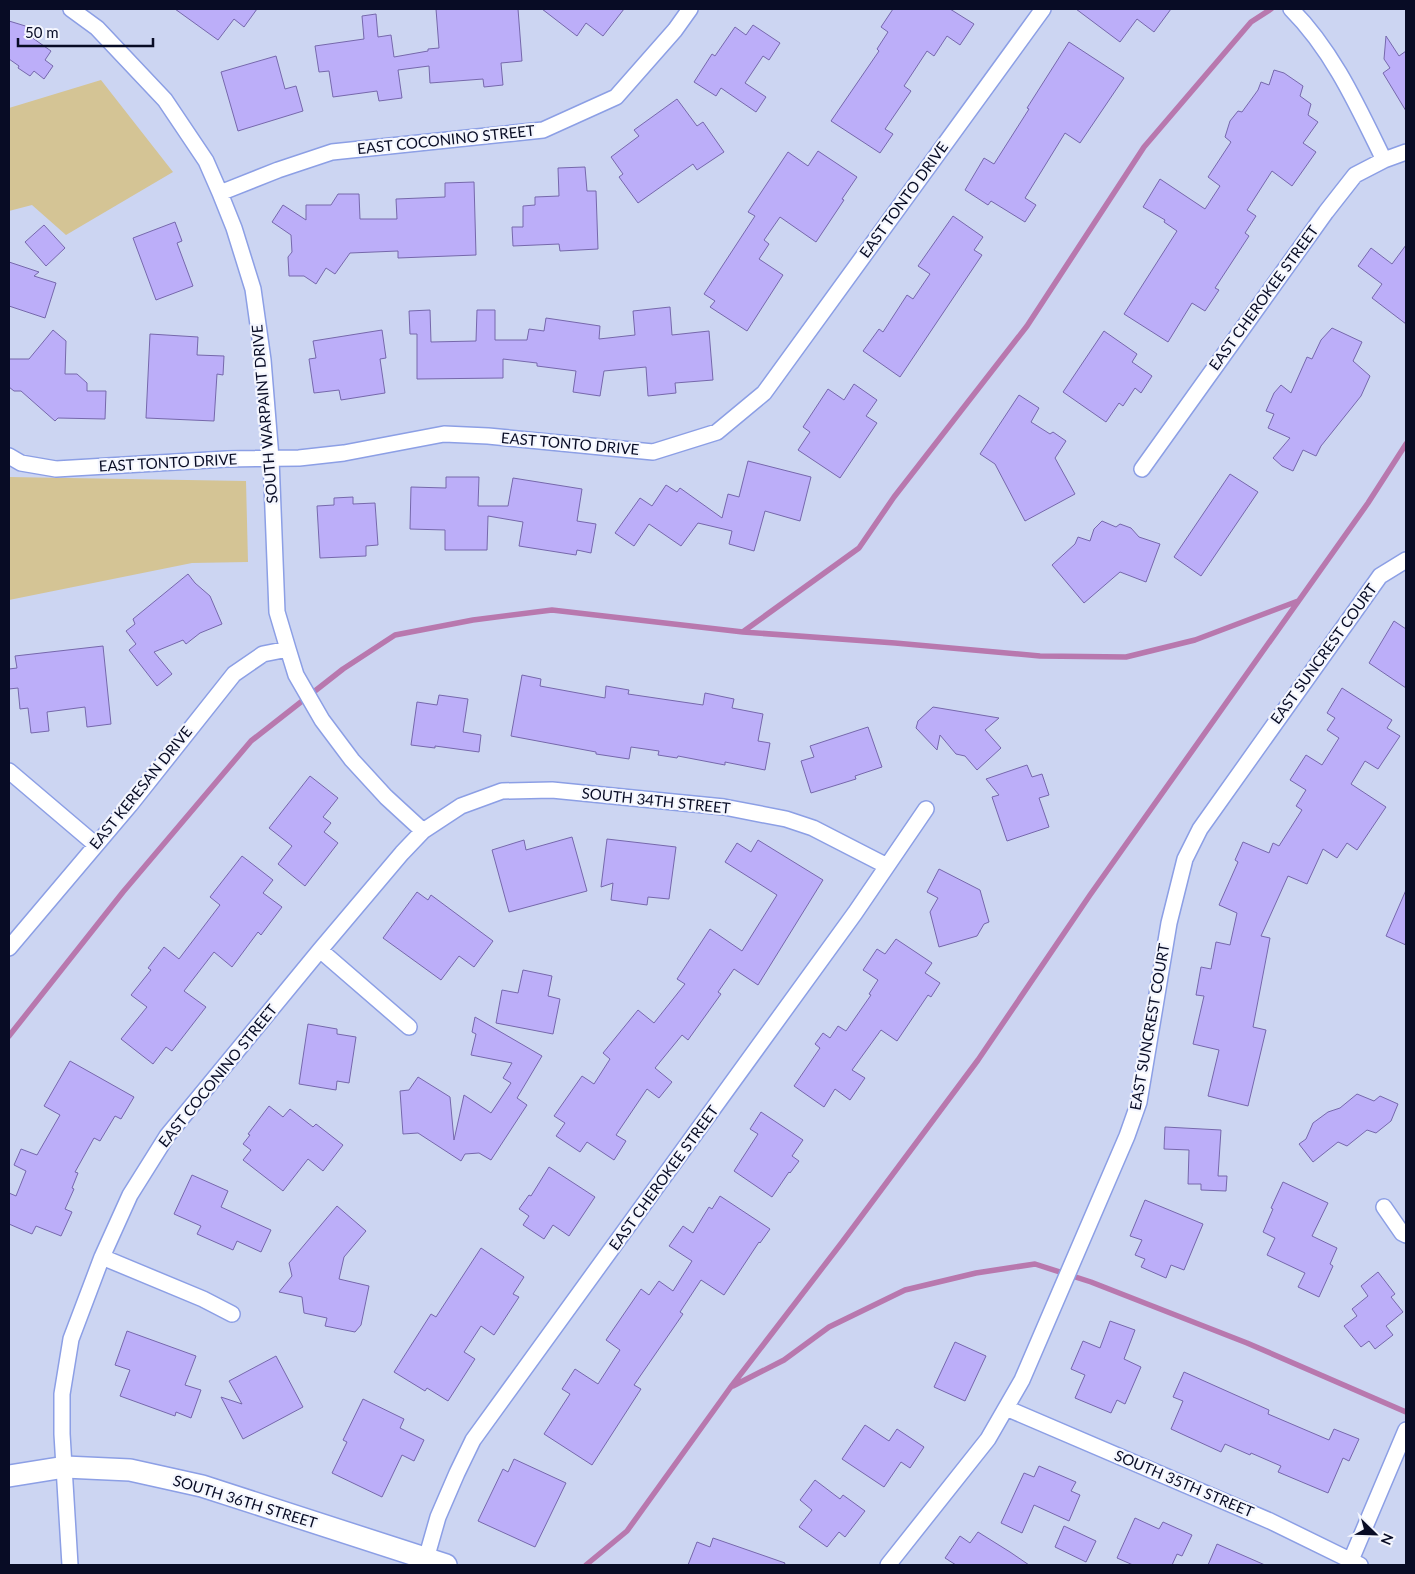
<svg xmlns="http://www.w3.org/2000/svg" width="1415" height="1574" viewBox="0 0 1415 1574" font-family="Lato,sans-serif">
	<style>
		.green { fill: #d4c495 }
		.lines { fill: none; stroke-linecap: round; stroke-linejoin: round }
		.stream { stroke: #b878ae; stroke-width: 5.5 }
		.building { fill: #bcaef9; stroke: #7668ac }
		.street-casing { stroke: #8c9fe5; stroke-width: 18 }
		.secondary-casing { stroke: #8c9fe5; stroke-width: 24 }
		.street { stroke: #fff; stroke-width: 15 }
		.secondary { stroke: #fff; stroke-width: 21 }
		.labels { text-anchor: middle; stroke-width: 4.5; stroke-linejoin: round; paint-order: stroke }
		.street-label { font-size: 15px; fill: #080c25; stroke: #f4f6fe }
	</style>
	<rect width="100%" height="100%" fill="#ccd5f2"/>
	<!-- green -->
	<path class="green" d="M101 80 173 172 66 235 32 205 9 211V108Z
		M9 477 246 481 248 562 192 563 9 600Z"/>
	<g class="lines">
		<!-- stream -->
		<path class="stream" d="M744 631 859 548 894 497 1027 326 1144 147 1251 22 1271 9
			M9 1036 123 892 251 741 343 669 395 635 473 620 552 610 743 632 895 643 1040 656 1126 657 1195 640 1298 601
			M733 1386 784 1360 829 1327 905 1290 976 1273 1035 1264 1091 1282 1247 1343 1406 1412
			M586 1565 627 1531 730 1388 843 1241 978 1060 1090 895 1368 503 1406 444"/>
	</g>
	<!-- building -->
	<path class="building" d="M175 9H257L244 27 234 19 218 40Z
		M436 9H518L522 61 501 63 503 85 484 87 483 79 430 83 429 66 398 70 402 98 379 101 377 91 333 97 329 71 319 72 315 46 364 39 362 16 376 14 378 37 391 35 394 57 428 51V49L439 48Z
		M542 9H624L603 36 586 23 577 36Z
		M893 9H950L974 24 960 45 947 36 934 56 927 51 904 86 911 91 885 129 893 134 880 153 831 121 879 51 877 49 888 32 881 27Z
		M1076 9H1171L1154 32 1137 19 1120 42Z
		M9 21 32 28 27 34 51 51 45 60 53 66 44 79 34 71 30 76 18 68 19 66 9 59Z
		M753 25 780 43 769 60 763 56 745 83 766 97 756 112 721 88 716 96 694 82 712 54 715 56 735 27 746 35Z
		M1386 36 1399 56 1406 51V111L1383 73 1390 68 1384 59Z
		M1069 42 1124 78 1080 143 1065 133 1025 198 1036 205 1025 222 991 201 988 205 965 190 984 158 994 164 1029 109 1027 108Z
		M276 56 285 89 296 86 303 111 238 131 221 72Z
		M1274 70 1284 73 1303 86 1300 96 1311 104 1308 115 1318 122 1303 143 1316 152 1292 186 1272 171 1247 210 1256 216 1245 233 1249 236 1215 288 1219 290 1205 311 1192 303 1168 342 1124 314 1177 231 1164 222 1165 220 1143 207 1160 179 1205 209 1220 186 1208 177 1231 142 1225 137 1230 121 1238 111 1242 112 1258 90 1261 82 1269 85Z
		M677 99 697 126 703 122 724 152 697 170 693 164 638 203 619 177 623 174 611 157 639 136 634 130Z
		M818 151 857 177 842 199 844 200 816 242 780 217 764 240 769 244 759 259 783 275 747 331 710 307 715 301 704 294 755 216 748 212 788 152 808 166Z
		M585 167 587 191H596L598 249 560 251 559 244 513 246 512 227H523V206L535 205V197L559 196 558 168Z
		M474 182 476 255 398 258V251L350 253 335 274 326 268 316 284 304 276H289L288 257 292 252 291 235 272 222 283 205 306 220V205H331L338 194H359L360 219H397L396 199 445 197V183Z
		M953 216 983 237 974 250 982 255 900 377 863 351 879 329 883 332 907 295 913 299 930 274 918 266Z
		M175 222 182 241 177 243 193 286 156 300 133 238Z
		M44 225 65 248 46 266 25 242Z
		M1406 245V324L1372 298 1382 284 1358 266 1371 248 1392 264Z
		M9 262 39 272 34 276 56 283 45 318 9 306Z
		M670 307 672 335 709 331 713 380 675 383 676 393 648 396 646 367 604 371 600 396 573 392 576 371 537 366V363L503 359V378L417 379V334H410L409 311 430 310 431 342 476 341 477 310H495V340H527L529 329 544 331 546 318 600 326 599 339 635 335 633 311Z
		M1332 328 1362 342 1353 361 1370 376 1361 396 1321 446 1316 456 1303 450 1293 471 1282 466 1273 458 1290 438 1268 428 1274 414 1266 411 1274 393 1281 385 1291 393 1307 357 1312 359 1321 340Z
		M53 330 66 341 65 374H77L87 383V391H106L105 419 58 418 55 421 21 391H14L9 387V359H29Z
		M382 330 386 358 380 359 385 393 341 400 339 390 314 393 309 359 316 358 313 341Z
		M1104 331 1137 354 1132 362 1152 376 1141 393 1135 388 1123 406 1119 403 1106 422 1063 392Z
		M150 334 198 337 197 355 224 356 223 375 217 374 214 421 146 418Z
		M854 384 877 400 866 416 877 423 840 478 798 450 810 432 803 427 828 389 844 400Z
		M1019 395 1039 408 1031 422 1050 434 1053 432 1066 441 1055 458 1075 494 1025 521 995 464 980 454Z
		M748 461 811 477 800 521 765 511 754 551 729 544 732 531 698 523 681 546 649 524 634 546 615 533 640 498 652 506 666 485 677 492 680 488 722 518 728 494 739 497Z
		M1230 474 1258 492 1201 576 1174 557Z
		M446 477H479L478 506H508L513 478 582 489 577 521 596 524 591 553 577 550 576 555 519 546 523 522 488 516 487 550H445V530L410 529 411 487 446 488Z
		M353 497V504L375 503 378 545 366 546V556L320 558 317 506 334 505V498Z
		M1102 521 1116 527 1120 524 1131 528 1139 537 1160 544 1146 582 1120 572 1084 603 1052 565 1075 544 1078 537 1090 541 1094 529Z
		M188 574 195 583 210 596 222 624 200 633 186 644 183 640 154 652 172 674 157 686 129 650 136 644 126 631 135 624 133 619Z
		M1394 621 1406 629V688L1369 663Z
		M103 646 111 724 87 727 85 707 47 712 49 731 31 733 28 708 20 709 18 688 9 689V669L17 668 15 656Z
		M522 675 541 679 540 686 605 698 606 686 629 690 628 694 703 705 705 693 734 699 732 708 763 714 758 741 770 743 765 770 725 762V765L678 756 677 758 658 755 659 751 631 747 629 759 596 754V752L511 736Z
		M1342 688 1392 720 1387 728 1400 736 1378 769 1365 761 1351 784 1386 807 1357 850 1347 843 1337 858 1323 849 1307 884 1288 876 1261 936 1270 938 1253 1027 1266 1030 1248 1106 1208 1096 1219 1050 1193 1044 1204 996 1196 995 1201 967 1211 969 1216 942 1230 945 1237 913 1219 905 1238 862 1235 860 1243 842 1269 853 1273 843 1279 846 1302 810 1296 806 1306 790 1290 780 1306 755 1322 765 1339 738 1327 730 1335 718 1327 713Z
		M439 695 468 699 463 732 481 735 479 752 435 746V748L411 745 417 702 437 705Z
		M933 707 999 718 985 730 1001 748 977 770 965 756 956 754 940 735 937 750 916 728 918 721Z
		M868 727 882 767 855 776 856 779 811 793 801 761 814 757 810 746Z
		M1027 765 1032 777 1042 774 1049 795 1039 798 1049 827 1007 841 992 797 999 795 986 779Z
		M310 776 338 798 323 817 331 823 324 832 338 843 305 886 278 864 292 846 269 828Z
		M572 837 587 891 509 912 492 850 524 840 526 850Z
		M607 839 676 847 669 899 648 897 647 905 611 900 613 883 601 887Z
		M758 840 823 880 758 985 734 969 718 992 721 994 688 1040 682 1035 655 1068 672 1082 659 1098 647 1089 616 1135 626 1141 614 1160 587 1142 580 1152 556 1136 565 1123 554 1116 582 1076 594 1084 610 1059 603 1053 638 1010 654 1023 685 984 677 979 710 929 742 951 777 895 725 862 737 843 751 852Z
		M242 856 273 880 263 893 282 907 261 935 258 932 232 967 214 952 184 991 206 1007 172 1051 166 1047 153 1064 121 1039 147 1007 131 995 151 970 148 968 164 947 179 959 220 905 210 897Z
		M939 869 980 890 989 922 984 924 977 936 939 947 930 912 938 898 927 892Z
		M1406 890V945L1386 936Z
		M417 892 428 900 431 895 493 941 474 967 459 956 441 980 383 938Z
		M896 939 932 963 925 973 940 983 931 997 928 995 897 1041 881 1030 852 1070 865 1078 850 1100 835 1089 824 1107 794 1086 820 1048 815 1044 823 1033 830 1038 838 1026 846 1031 871 995 869 994 878 980 863 970 877 949 885 954Z
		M523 970 552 976 548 996 560 999 553 1034 496 1023 502 990 518 993Z
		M475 1017 542 1056 517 1098 527 1105 491 1160 479 1153 465 1154 461 1161 418 1133 403 1134 400 1091 409 1090 418 1077 450 1097 454 1140 464 1095 491 1113 511 1083 503 1078 512 1063 471 1055 476 1034 472 1032Z
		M308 1024 337 1029V1034L356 1037 349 1083 337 1081 336 1090 299 1084Z
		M70 1061 134 1097 121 1119 115 1116 100 1141 94 1138 75 1172 78 1173 72 1188 74 1189 65 1209 72 1212 61 1236 36 1226 32 1234 9 1224V1193L16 1196 26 1171 14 1165 21 1149 37 1155 60 1115 44 1106Z
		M1357 1094 1374 1101 1380 1096 1398 1104 1391 1121 1376 1133 1367 1130 1347 1146 1338 1142 1313 1162 1299 1144 1306 1139 1313 1123 1328 1112 1340 1108Z
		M269 1106 283 1117 290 1109 313 1127 316 1124 343 1145 323 1171 308 1159 283 1191 243 1160 251 1150 243 1144 250 1135 248 1134Z
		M761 1112 803 1140 792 1156 799 1161 790 1173 789 1172 772 1197 734 1171 758 1134 750 1129Z
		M1165 1127 1221 1130 1218 1176H1227L1226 1191 1201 1190V1184H1188L1189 1150 1164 1149Z
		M549 1167 595 1197 569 1236 553 1225 544 1239 523 1225 529 1216 519 1209 529 1195 531 1196Z
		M192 1175 228 1191 221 1207 271 1230 261 1252 237 1241 233 1250 197 1234 201 1226 174 1214Z
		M1283 1182 1328 1203 1312 1236 1337 1248 1330 1264 1333 1266 1319 1297 1298 1287 1305 1273 1267 1255 1275 1238 1263 1232 1273 1209 1271 1208Z
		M720 1196 770 1229 760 1243 759 1242 724 1295 701 1280 680 1312 683 1314 634 1385 641 1389 592 1465 544 1434 570 1394 562 1389 575 1369 598 1384 620 1350 606 1340 641 1289 649 1295 659 1281 673 1291 692 1261 669 1246 683 1226 693 1233 709 1207 712 1209Z
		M1145 1200 1203 1224 1184 1270 1171 1265 1166 1278 1141 1267 1145 1259 1135 1255 1142 1240 1130 1236Z
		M337 1206 366 1231 344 1257 339 1279 369 1286 361 1325 355 1332 325 1326 327 1318 304 1313 302 1297 279 1292 292 1276 289 1263Z
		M481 1248 524 1277 513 1294 519 1297 494 1335 481 1326 464 1352 475 1359 448 1401 427 1388 425 1391 394 1372 431 1314 436 1317Z
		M1378 1272 1395 1294 1391 1297 1403 1312 1386 1326 1393 1335 1375 1349 1369 1341 1361 1347 1344 1326 1357 1316 1352 1309 1368 1296 1361 1286Z
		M1110 1321 1135 1330 1124 1359 1141 1367 1125 1404 1117 1400 1111 1413 1075 1398 1085 1375 1071 1369 1083 1341 1100 1348Z
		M127 1331 196 1356 185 1385 201 1390 191 1418 176 1412 175 1416 120 1396 130 1370 115 1365Z
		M955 1342 986 1356 965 1401 934 1387Z
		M276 1356 303 1407 243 1439 221 1397 242 1404 229 1381Z
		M1184 1372 1269 1410 1268 1414 1329 1440 1334 1429 1359 1439 1349 1461 1343 1458 1328 1493 1278 1472 1281 1466 1251 1453 1250 1455 1225 1444 1221 1452 1171 1429 1183 1401 1173 1397Z
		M363 1399 404 1419 400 1428 424 1440 414 1461 402 1455 382 1497 332 1473 347 1442 343 1440Z
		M865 1425 889 1441 897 1429 924 1447 910 1468 901 1462 884 1487 842 1459Z
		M514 1459 566 1483 535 1547 478 1521 503 1469 508 1472Z
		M1039 1466 1076 1482 1071 1491 1080 1495 1069 1521 1034 1505 1022 1533 1001 1523 1024 1473 1034 1477Z
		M815 1480 840 1499 843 1495 865 1511 845 1537 839 1532 827 1547 799 1527 812 1510 800 1500Z
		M1135 1518 1159 1529 1163 1522 1192 1535 1182 1556 1177 1554 1172 1565H1133L1117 1558Z
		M1064 1526 1096 1541 1086 1562 1055 1547Z
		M978 1532 1010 1552 1029 1565H956L945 1558 960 1536 970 1543Z
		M713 1538 785 1563 784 1565H688L697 1542 710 1547Z
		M1217 1544 1265 1565H1208Z"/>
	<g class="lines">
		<!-- street casing -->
		<g class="street-casing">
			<path id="street" d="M71 9 97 28 165 100 206 161 220 193 234 228 253 289 263 360 271 458 277 612 288 649 296 675 322 720 352 760 386 797 423 831
				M1291 9C1333 51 1358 107 1384 160
				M220 193 278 170 332 152 543 130 616 97 675 30 690 9
				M9 456 21 463 56 469 226 459 299 458 344 453 444 434 488 436 653 452 717 432 764 393 1043 9
				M1142 469 1326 212 1355 175 1384 160 1406 152
				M9 771 96 845
				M9 948 130 805 234 674 263 654 288 649
				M320 950 409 1027
				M1384 1207 1402 1233 1406 1235
				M102 1257 203 1299 232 1314
				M1006 1408 1270 1521 1360 1565
				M426 1559 438 1517 457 1473 473 1440 855 913 926 809
				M1351 1560 1406 1430
				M70 1565 62 1434V1394L71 1339 102 1257 130 1195 167 1136 320 950 402 853 423 831 461 806 502 791 552 790 724 807 786 819 813 828 887 866
				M888 1565 988 1439 1022 1380 1127 1136 1139 1102 1169 923 1185 859 1200 829 1380 576 1406 560"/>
		</g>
		<!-- secondary casing -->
		<g class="secondary-casing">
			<path id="secondary" d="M9 1476 65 1467 130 1470 202 1486 446 1565"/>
		</g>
		<!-- street -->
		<use href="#street" class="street"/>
		<!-- secondary -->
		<use href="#secondary" class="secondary"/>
	</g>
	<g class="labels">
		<!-- street labels -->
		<g class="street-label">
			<text transform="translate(446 140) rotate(-6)" y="5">EAST COCONINO STREET</text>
			<text transform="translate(904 200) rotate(-54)" y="5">EAST TONTO DRIVE</text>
			<text transform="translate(1264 298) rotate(-54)" y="5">EAST CHEROKEE STREET</text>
			<text transform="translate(265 414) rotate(-95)" y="5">SOUTH WARPAINT DRIVE</text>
			<text transform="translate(570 444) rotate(5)" y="5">EAST TONTO DRIVE</text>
			<text transform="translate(168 463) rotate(-3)" y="5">EAST TONTO DRIVE</text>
			<text transform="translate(1324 654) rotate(-54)" y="5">EAST SUNCREST COURT</text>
			<text transform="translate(141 788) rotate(-51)" y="5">EAST KERESAN DRIVE</text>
			<text transform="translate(656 801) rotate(6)" y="5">SOUTH 34TH STREET</text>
			<text transform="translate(1150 1027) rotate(-80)" y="5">EAST SUNCREST COURT</text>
			<text transform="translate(218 1076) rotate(-51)" y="5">EAST COCONINO STREET</text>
			<text transform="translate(664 1178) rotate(-54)" y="5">EAST CHEROKEE STREET</text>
			<text transform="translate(1184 1484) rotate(23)" y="5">SOUTH 35TH STREET</text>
			<text transform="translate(245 1502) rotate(17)" y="5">SOUTH 36TH STREET</text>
		</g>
	</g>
	<!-- border -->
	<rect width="1415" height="1574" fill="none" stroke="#080c25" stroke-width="20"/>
	<!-- north arrow -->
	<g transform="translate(1375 1534) rotate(113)" stroke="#f4f6fe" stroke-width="4" paint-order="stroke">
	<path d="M0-4L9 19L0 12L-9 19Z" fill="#080c25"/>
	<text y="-8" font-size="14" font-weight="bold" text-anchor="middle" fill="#080c25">N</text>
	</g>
	<!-- scale -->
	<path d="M18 38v8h135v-8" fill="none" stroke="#080c25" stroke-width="2.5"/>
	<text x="25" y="38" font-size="15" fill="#080c25" stroke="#f4f6fe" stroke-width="4" paint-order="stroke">50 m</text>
</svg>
